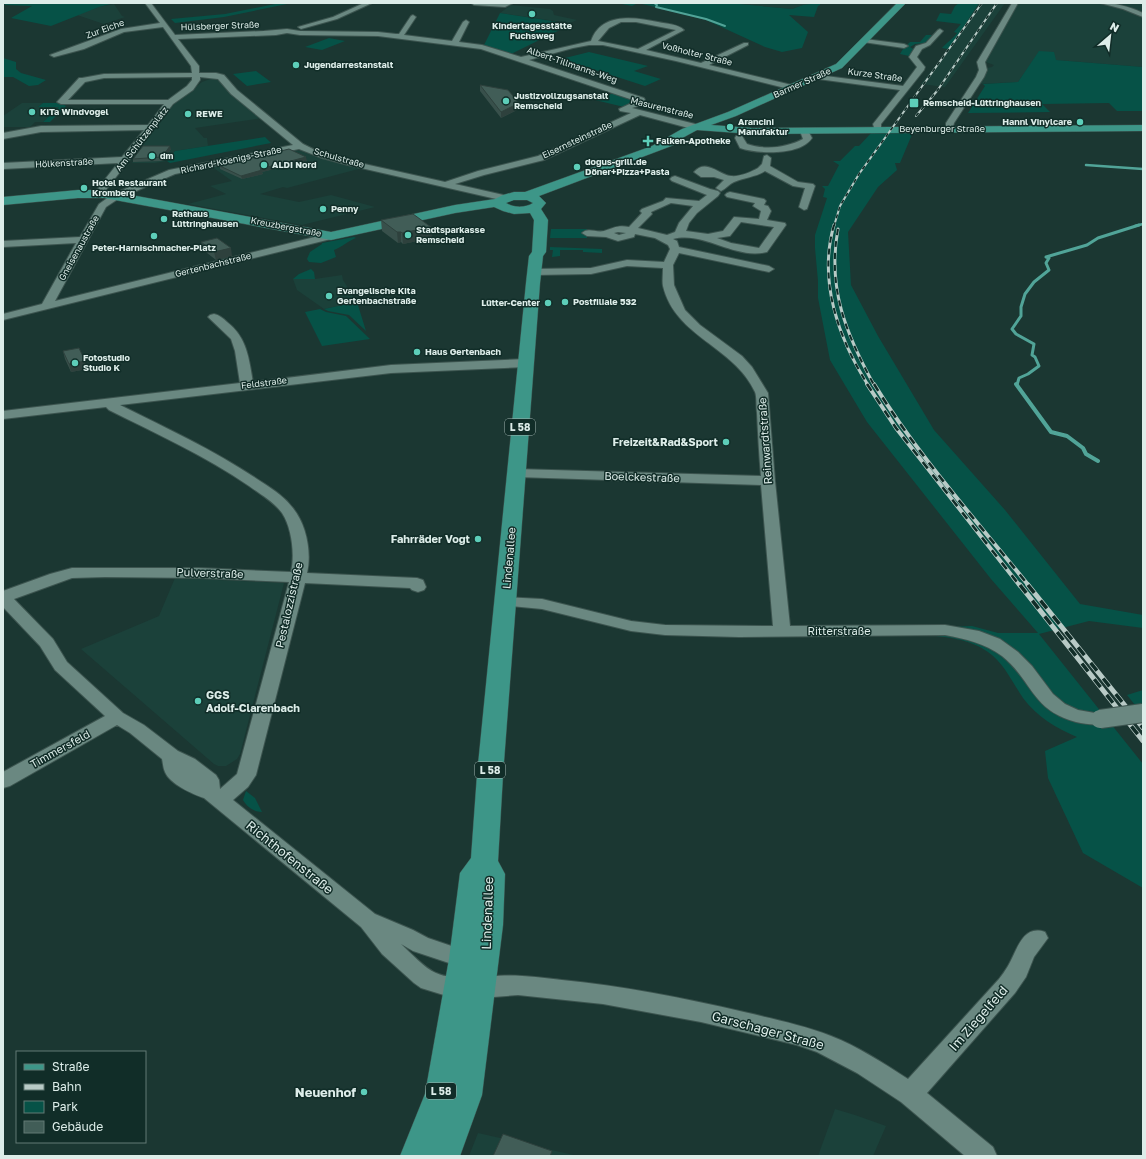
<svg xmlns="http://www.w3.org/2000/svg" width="1146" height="1159" viewBox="0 0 1146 1159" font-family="'Golos Text',sans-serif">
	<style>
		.built { fill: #1b413a }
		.green { fill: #065247 }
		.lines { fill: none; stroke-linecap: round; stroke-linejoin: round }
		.stream-far3 { stroke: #51a498; stroke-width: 2 }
		.stream-far2 { stroke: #51a498; stroke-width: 2.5 }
		.stream-far1 { stroke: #51a498; stroke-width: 3 }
		.stream { stroke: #51a498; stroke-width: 4 }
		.minor-casing { stroke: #3c544f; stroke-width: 2 }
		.major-casing { stroke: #3c544f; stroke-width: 1 }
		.minor { fill: #6a8881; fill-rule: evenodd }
		.major { fill: #3d9688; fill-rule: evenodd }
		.rail-far3-casing { stroke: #b8cac6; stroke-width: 2 }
		.rail-far2-casing { stroke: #b8cac6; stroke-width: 3 }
		.rail-far1-casing { stroke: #b8cac6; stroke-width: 4 }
		.rail-casing { stroke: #b8cac6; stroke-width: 5 }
		.rail-far3 { stroke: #112d28; stroke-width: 1.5; stroke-dasharray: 4; stroke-linecap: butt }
		.rail-far2 { stroke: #112d28; stroke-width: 2; stroke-dasharray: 6; stroke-linecap: butt }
		.rail-far1 { stroke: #112d28; stroke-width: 2.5; stroke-dasharray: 8; stroke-linecap: butt }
		.rail { stroke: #112d28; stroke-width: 3.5; stroke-dasharray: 10; stroke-linecap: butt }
		.minor-bridge-casing { stroke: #3c544f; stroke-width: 20; stroke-linecap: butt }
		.minor-bridge { stroke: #6a8881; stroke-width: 18 }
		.wall { fill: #38504b }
		.shaded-wall { fill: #2e413d }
		.building { fill: #415d57; stroke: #2e413d }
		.poi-dot { fill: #5dceb9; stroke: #112d28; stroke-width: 1.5 }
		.labels { text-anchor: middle; stroke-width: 3; stroke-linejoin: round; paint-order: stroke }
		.far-street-label { font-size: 9px; fill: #ddede9; stroke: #112d28 }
		.far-poi-label { font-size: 9px; font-weight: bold; fill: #ddede9; stroke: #112d28; text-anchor: start }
		.shield { fill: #112d28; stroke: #a0b3af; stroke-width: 1 }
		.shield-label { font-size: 10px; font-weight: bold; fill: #ddede9 }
		.street-label { font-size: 11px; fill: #ddede9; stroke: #112d28 }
		.poi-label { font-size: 11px; font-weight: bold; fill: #ddede9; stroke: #112d28; text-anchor: end }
		.near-street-label { font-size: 13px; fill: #ddede9; stroke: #112d28 }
		.near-poi-label { font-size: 13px; font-weight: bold; fill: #ddede9; stroke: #112d28; text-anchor: end }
	</style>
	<rect width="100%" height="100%" fill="#1b3732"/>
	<!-- built -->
	<path class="built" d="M729 3H816L812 5H803L792 9Z
		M979 3H1005L945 87 921 84 951 46Z
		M1017 3H1143V67L1056 60 1040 51 1018 82 978 84 987 68 992 67 994 65 983 61 1011 17Z
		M114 4 122 16 125 17 104 24 77 15 99 7Z
		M511 5 550 9 553 11 554 15 577 20 570 23 500 13Z
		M213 78 220 79 262 118 195 128 204 138H207L208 146 175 151 167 161 155 163H132L143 150H139L174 104 202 82Z
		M22 103H43L38 107H59L43 122H35L30 127H3V116Z
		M291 150 302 151 314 156 362 168 287 188 283 187 260 194 299 202 331 195 375 207 302 225 188 204 226 194 210 186 232 181 211 166Z
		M342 275 343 280 357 302 324 309 297 290 293 279H315Z
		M175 578 284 583 240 754 237 759 226 766H218L214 764 81 649 159 616Z
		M835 1109 855 1115 886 1126 873 1156H818Z
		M478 1133 578 1156H469Z"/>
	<!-- green -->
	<path class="green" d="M7 3H115L99 7 51 26 11 18 32 6 4 5Z
		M280 3H292L224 17 175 23 171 19 225 14Z
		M617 3H729L792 9 803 5 820 3V5L818 6 814 17 789 15 808 32 802 48 782 52 765 47 706 20 655 7 638 3 632 6Z
		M959 3H979L951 46 948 49 942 48C947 42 953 39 957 33L954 32 961 24 936 21 940 13 951 14 955 6Z
		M500 13 572 24 511 54 484 45Z
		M926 35H932L926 43 915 44 910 47 915 50 909 56 900 54 903 49 899 48 904 45H907L910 42H920Z
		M329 38 345 41 322 50 305 47Z
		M1039 51 1054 52 1056 60 1143 67V111H1117L1109 103 1042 104 1050 112 968 113 985 86 983 84 1018 82Z
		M589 52 648 66 634 71 661 79 645 86 561 59Z
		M3 58 16 62V69L21 73 46 80 38 85 29 86 13 77H3Z
		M256 71 271 82 247 86 233 74Z
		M617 92 637 100 624 107 595 100Z
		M43 103H66L64 105 66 106 50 122H43L59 107H38Z
		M872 132H913L900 163H895L897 170 878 187 848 232 851 285 878 336 934 430 1005 510 1080 604 1143 615V628L1089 621 1039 634 1102 713 1084 712 1067 707 1057 699 1029 666 951 627 972 626 998 633H1038L991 579 867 422 830 360 818 298V281L815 248V235L827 198 823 197 825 189 822 186H828L839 165 833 161H840L855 146H859Z
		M265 137 271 143 170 163 167 161 175 151Z
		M551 229H587V238H550Z
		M354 237 356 238C348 241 342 247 334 250L336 257 321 263 309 262 307 259 310 252 322 244V243Z
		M550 247 602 249V253L583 252V250H560V256L552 257 553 250H550Z
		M311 269 314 272 315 279H293L299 274Z
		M357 302 366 331 349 315 328 311 324 309Z
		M320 309 326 312 346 316 370 339 322 346 305 312Z
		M926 635H949L987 645 1010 661 1062 717 1077 723 1092 724H1111L1143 764V888L1083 853 1048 778 1045 751 1077 737C1056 728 1037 717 1023 698 1012 682 1004 663 988 652 970 639 947 637 926 635Z
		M1143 690V715L1127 695Z
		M246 791 255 798 262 812C253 811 248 808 243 800Z"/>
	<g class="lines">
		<!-- stream-far3 -->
		<path class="stream-far3" d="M654 3 657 5 656 7 706 19 725 26"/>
		<!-- stream-far2 -->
		<path class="stream-far2" d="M1086 165 1143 169
			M1135 226 1143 224"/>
		<!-- stream-far1 -->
		<path class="stream-far1" d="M1017 385 1019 378 1028 374 1039 366 1035 357 1032 355 1034 344 1016 334 1012 329 1021 316V307L1025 294 1034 282 1049 270 1046 263 1049 258 1046 257 1087 245 1098 238 1139 225"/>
		<!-- stream -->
		<path class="stream" d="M1016 384 1051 432 1067 436 1083 448 1086 454 1098 461"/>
		<!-- minor casing -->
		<g class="minor-casing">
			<path id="minor" d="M145 3H151L175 35 264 31 287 29 300 31 378 32 396 34H399L411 16 413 15 416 17 404 35 452 41 463 22 466 20 469 22 459 42 482 45 521 57 591 41C601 12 635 17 658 22 667 24 678 24 684 30L646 50 701 63 744 43H748V45L709 65 796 86 797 88 793 90 676 61 603 45H589L573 48 529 60 644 98 645 100 641 105 632 108 699 125 700 127 696 130 640 115 544 160 484 175 455 184 508 196 510 198 508 200 505 201 348 165 322 158 299 149 175 174 118 199 106 207 55 301 331 233 336 236 335 238 3 320V314L42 304 76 243 3 247V241L80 237 99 204 113 194 169 170 293 145 231 94 218 79 200 77V80L193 90 173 104 102 195 99 196 94 193 118 163 3 169V163L122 157 144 130 41 132 3 139V133L41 126 148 125 164 104H61L57 102 79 78H82L104 74 192 73 191 66 163 27 124 32 84 49 54 57 50 55 121 29 160 23ZM621 22H636L676 30 638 49 598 41 609 28ZM287 33 300 35 378 36 481 49 636 101 619 109 620 111 631 113 538 156 478 171 445 182 351 161 315 150 303 144 237 90 224 75 216 73H199V66L178 39 276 35ZM192 77V80L187 86 168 100H68L85 82 104 78Z
				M364 3H372L337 19 301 29 298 27 333 17Z
				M471 3H513L505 7 474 5Z
				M1012 3H1018L985 62 987 70 984 77 954 123 952 131H946V123L976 77 979 70 977 62Z
				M1100 3C1116 3 1128 6 1143 13V17L1123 9Z
				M940 29 943 31 942 32 930 45 922 49 917 57 925 67 924 70 881 124V131H875L873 124 900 90 818 79 814 77 818 75 903 86 917 67 909 57 916 46 926 43 938 30Z
				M865 39 904 44 908 46 904 48 863 42V40Z
				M804 128 807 129 812 138C800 156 758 154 740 148L735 138 736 136H742L747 144C764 150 786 148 803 139L800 131Z
				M767 155 771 158 770 166 798 182 813 184 815 186 807 209 804 210 799 207 805 188 793 186 765 171C756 177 745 177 734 182 729 184 726 189 721 191L716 188 724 180 714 177H701L694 172C706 158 719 175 731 176 739 177 751 172 758 168L762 164 764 156Z
				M675 176 710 189 718 191 720 193 718 196 697 213 689 223 686 231 708 234 723 231 734 217 759 219 761 211 753 206 755 203 727 197 725 195 727 193 730 192 764 199 766 201 764 205 768 206 771 211 767 220 785 223 786 225 767 252C734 260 705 231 673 239L677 241 679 247 769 266 774 269 769 272 679 253 673 265 674 285 685 310 700 325 742 356 752 367 768 393 775 481 790 626 945 625 979 631 1000 639 1018 652 1032 666 1053 694 1065 704 1078 710 1106 715 1109 719 1106 723C1096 726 1086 724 1076 722 1031 710 1033 681 1002 656 984 643 966 639 945 635L739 637 665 635 631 631 542 609 499 605 497 602 499 599 505 597 542 599 631 621 665 625 773 626 761 485 517 477 512 476 510 473 512 470 517 469 761 476C759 455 758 434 757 413 756 406 757 397 755 392 734 346 675 337 663 286 662 281 663 274 663 268L627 266 591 274 534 275 529 272 534 269 591 268 627 260 664 262 670 249 668 245 655 238 635 234 634 237 618 241 606 237 587 236 582 233C588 227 596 233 604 231 614 228 617 225 629 227L642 213 640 211 642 209 663 201 666 198 699 201 707 195 672 181 670 179 672 177ZM671 203 693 206 679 223 675 232 667 235 638 228 652 214 651 212ZM741 222 774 227 759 248 731 243 717 238 730 236ZM618 232 626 233 619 235 614 233Z
				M214 314C219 315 223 318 227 322 247 337 249 359 253 382L391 365 526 359 530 360 532 363 530 366 526 367 391 373 120 405C166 428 214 450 257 479 269 487 283 495 292 507 306 523 312 552 307 573L417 578 423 580 426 587 424 590 418 592 412 590 410 588 305 583 256 775 248 787 233 800 375 914 413 930 428 938 472 953 475 959 472 965 464 968 413 951 401 944C411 953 424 968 436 973 446 978 457 976 467 979L470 985 472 981C500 971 533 977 562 980 623 986 684 998 744 1012 773 1019 803 1025 831 1036 859 1047 883 1063 908 1079L999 979C1002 975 1005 971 1008 966 1017 951 1022 924 1045 932L1048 938 1034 957 1026 977 1015 993 927 1093 993 1147 997 1156H965L901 1102 857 1073 817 1052 797 1045 701 1022 603 1004 518 995 480 998 472 995 469 989 467 993 459 996H447L421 988 414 983 382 954 361 927 204 798C192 794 170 784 165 772 163 768 163 763 162 759L130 733 117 725 10 786 3 788V772L105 716 55 670 40 646 3 607V591L50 574 72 568H199L291 572C295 555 292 528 282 513 274 502 260 494 249 486 205 456 157 434 109 410L106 407 3 419V411L240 383 235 351 231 339 208 317 210 315ZM105 577 199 578 289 582 237 774 220 789 219 780 216 775 195 759 178 751 144 725 123 713 67 662 53 639 14 599 72 578Z"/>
		</g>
		<!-- major casing -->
		<g class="major-casing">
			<path id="major" d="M897 3H906L842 68 736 116 711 125 752 128 1143 125V131L752 134 697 130 675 142 674 145 539 196 546 203 541 209 548 220 546 252 543 256 540 283 503 775 498 861 505 874 503 925 482 1095 460 1156H400L425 1094 449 959 460 873 471 858 477 775 526 283 529 256 532 252 534 220 530 213 514 214 503 211 494 207 455 213 331 240 104 198H78L3 205V197L78 190H104L331 232 455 205 495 199 503 195 514 192H525L652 146 682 129 728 112 836 64ZM514 200H527L533 203C525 208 514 208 506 203Z"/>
		</g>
		<!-- minor -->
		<use href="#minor" class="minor"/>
		<!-- major -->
		<use href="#major" class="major"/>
		<!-- rail-far3 casing -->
		<g class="rail-far3-casing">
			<path id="rail-far3" d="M916 116 937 91 997 3
				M834 226 840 206 859 174 982 3"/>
		</g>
		<!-- rail-far2 casing -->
		<g class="rail-far2-casing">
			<path id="rail-far2" d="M834 225C818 280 838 338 868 385
				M838 229C827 288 846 334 874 385"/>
		</g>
		<!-- rail-far1 casing -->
		<g class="rail-far1-casing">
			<path id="rail-far1" d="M867 384 896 428 1020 586
				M874 384C918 456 976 520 1029 586"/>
		</g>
		<!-- rail casing -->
		<g class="rail-casing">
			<path id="rail" d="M1020 585 1143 741
				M1028 585 1143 728"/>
		</g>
		<!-- rail-far3 -->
		<use href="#rail-far3" class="rail-far3"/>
		<!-- rail-far2 -->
		<use href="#rail-far2" class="rail-far2"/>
		<!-- rail-far1 -->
		<use href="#rail-far1" class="rail-far1"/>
		<!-- rail -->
		<use href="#rail" class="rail"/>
		<!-- minor-bridge casing -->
		<g class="minor-bridge-casing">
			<path id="minor-bridge" d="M1100 719 1143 713"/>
		</g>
		<!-- minor-bridge -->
		<use href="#minor-bridge" class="minor-bridge"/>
	</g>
	<!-- wall -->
	<path class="wall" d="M480 85 519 109 501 118 480 91Z
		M171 149 163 161 133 162V159Z
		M307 161 262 172 263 174 242 179 220 169V166Z
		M381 220 432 238 403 244 401 242 398 243 382 231Z
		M201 242 232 256 216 260 202 249Z
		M63 351 87 369 71 372 65 359Z"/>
	<!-- shaded-wall -->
	<path class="shaded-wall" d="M519 103V109L501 118V112Z
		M170 146 171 149 163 161 162 157Z
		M306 157 307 161 262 172 263 174 242 179 241 176 260 169Z
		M431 227 432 238 403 244 402 233Z
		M397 232H401V242L398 243Z
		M231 248 232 256 216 260 214 252Z
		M85 361 87 369 71 372 69 364Z"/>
	<!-- building -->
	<path class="building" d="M480 85 508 90 519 103 501 112Z
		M143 146H170L162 157 133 159Z
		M289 149 306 157 260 169 262 170 241 176 220 166Z
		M413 214 431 227 402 233 401 232H397L381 220Z
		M217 238 231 248 214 252 201 242Z
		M79 348 85 361 69 364 63 351Z
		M503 1134 552 1151 550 1156H493Z"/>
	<!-- markers -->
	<g class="poi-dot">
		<circle cx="532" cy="14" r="4"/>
		<circle cx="296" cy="65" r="4"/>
		<circle cx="506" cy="101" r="4"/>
		<rect x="909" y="98" width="10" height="10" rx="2"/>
		<circle cx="32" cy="112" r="4"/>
		<circle cx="188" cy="114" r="4"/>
		<circle cx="1080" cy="122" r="4"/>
		<circle cx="730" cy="127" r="4"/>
		<path d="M646 135h4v4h4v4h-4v4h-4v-4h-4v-4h4z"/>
		<circle cx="152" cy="156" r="4"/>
		<circle cx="264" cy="165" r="4"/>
		<circle cx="577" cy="167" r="4"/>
		<circle cx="84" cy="188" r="4"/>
		<circle cx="323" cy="209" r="4"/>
		<circle cx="164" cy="219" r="4"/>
		<circle cx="408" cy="235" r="4"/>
		<circle cx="154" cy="236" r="4"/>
		<circle cx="329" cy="296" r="4"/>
		<circle cx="565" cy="302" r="4"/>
		<circle cx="548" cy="303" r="4"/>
		<circle cx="417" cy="352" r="4"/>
		<circle cx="75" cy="363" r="4"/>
		<circle cx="726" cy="442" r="4"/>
		<circle cx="478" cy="539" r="4"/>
		<circle cx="198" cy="701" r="4"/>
		<circle cx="364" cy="1092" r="4"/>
	</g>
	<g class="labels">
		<!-- far-street labels -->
		<g class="far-street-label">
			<text transform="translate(220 26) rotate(-2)" y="3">Hülsberger Straße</text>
			<text transform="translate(105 29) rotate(-20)" y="3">Zur Eiche</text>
			<text transform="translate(697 54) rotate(14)" y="3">Voßholter Straße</text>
			<text transform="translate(572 65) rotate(19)" y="3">Albert-Tillmanns-Weg</text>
			<text transform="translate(875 75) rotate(8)" y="3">Kurze Straße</text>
			<text transform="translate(802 83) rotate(-24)" y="3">Barmer Straße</text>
			<text transform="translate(662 108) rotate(14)" y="3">Masurenstraße</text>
			<text x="942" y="132">Beyenburger Straße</text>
			<text transform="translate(142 139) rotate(-52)" y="3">Am Schützenplatz</text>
			<text transform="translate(577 140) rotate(-25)" y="3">Eisernsteinstraße</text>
			<text transform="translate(339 158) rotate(16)" y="3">Schulstraße</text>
			<text transform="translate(231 160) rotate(-12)" y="3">Richard-Koenigs-Straße</text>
			<text transform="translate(64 163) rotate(-3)" y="3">Hölkenstraße</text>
			<text transform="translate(286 227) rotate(11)" y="3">Kreuzbergstraße</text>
			<text transform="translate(79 248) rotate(-61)" y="3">Gneisenaustraße</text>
			<text transform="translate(213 265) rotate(-14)" y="3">Gertenbachstraße</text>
			<text transform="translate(264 383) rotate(-7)" y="3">Feldstraße</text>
		</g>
		<!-- far-poi labels -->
		<g class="far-poi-label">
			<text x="532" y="29" text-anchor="middle">Kindertagesstätte<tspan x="532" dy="10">Fuchsweg</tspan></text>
			<text x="304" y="68">Jugendarrestanstalt</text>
			<text x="514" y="99">Justizvollzugsanstalt<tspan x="514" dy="10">Remscheid</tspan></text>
			<text x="923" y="106">Remscheid-Lüttringhausen</text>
			<text x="40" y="115">KiTa Windvogel</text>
			<text x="196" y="117">REWE</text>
			<text x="738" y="125">Arancini<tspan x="738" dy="10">Manufaktur</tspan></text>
			<text x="1072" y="125" text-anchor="end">Hannl Vinylcare</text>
			<text x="656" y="144">Falken-Apotheke</text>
			<text x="160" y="159">dm</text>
			<text x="585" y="165">dogus-grill.de<tspan x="585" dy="10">Döner+Pizza+Pasta</tspan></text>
			<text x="272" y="168">ALDI Nord</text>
			<text x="92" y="186">Hotel Restaurant<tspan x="92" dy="10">Kromberg</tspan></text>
			<text x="331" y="212">Penny</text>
			<text x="172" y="217">Rathaus<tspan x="172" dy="10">Lüttringhausen</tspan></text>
			<text x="416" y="233">Stadtsparkasse<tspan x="416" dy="10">Remscheid</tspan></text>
			<text x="154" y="251" text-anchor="middle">Peter-Harnischmacher-Platz</text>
			<text x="337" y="294">Evangelische Kita<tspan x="337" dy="10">Gertenbachstraße</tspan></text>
			<text x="573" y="305">Postfiliale 532</text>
			<text x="540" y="306" text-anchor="end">Lütter-Center</text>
			<text x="425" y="355">Haus Gertenbach</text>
			<text x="83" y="361">Fotostudio<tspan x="83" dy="10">Studio K</tspan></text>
		</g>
		<!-- shield labels -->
		<g class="shield">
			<rect x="505" y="419" width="30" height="16" rx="3"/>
			<rect x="475" y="762" width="30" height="16" rx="3"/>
			<rect x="426" y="1083" width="30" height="16" rx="3"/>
		</g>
		<g class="shield-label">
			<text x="520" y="431">L 58</text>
			<text x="490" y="774">L 58</text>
			<text x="441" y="1095">L 58</text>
		</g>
		<!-- street labels -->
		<g class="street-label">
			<text transform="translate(765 441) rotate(-94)" y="4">Reinwardtstraße</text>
			<text transform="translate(642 477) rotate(2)" y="4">Boelckestraße</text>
			<text transform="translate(509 558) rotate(-85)" y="4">Lindenallee</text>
			<text transform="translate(210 573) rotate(2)" y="4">Pulverstraße</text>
			<text transform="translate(289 605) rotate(-77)" y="4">Pestalozzistraße</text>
			<text x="839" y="635">Ritterstraße</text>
			<text transform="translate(60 749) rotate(-29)" y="4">Timmersfeld</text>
		</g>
		<!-- poi labels -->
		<g class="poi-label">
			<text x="718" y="446">Freizeit&amp;Rad&amp;Sport</text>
			<text x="470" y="543">Fahrräder Vogt</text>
			<text x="206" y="699" text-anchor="start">GGS<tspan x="206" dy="13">Adolf-Clarenbach</tspan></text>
		</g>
		<!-- near-street labels -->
		<g class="near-street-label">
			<text transform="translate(290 857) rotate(39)" y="5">Richthofenstraße</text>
			<text transform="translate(487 913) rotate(-88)" y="5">Lindenallee</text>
			<text transform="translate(978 1018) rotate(-49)" y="5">Im Ziegelfeld</text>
			<text transform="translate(768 1030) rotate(15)" y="5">Garschager Straße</text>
		</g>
		<!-- near-poi labels -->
		<g class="near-poi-label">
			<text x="356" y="1097">Neuenhof</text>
		</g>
	</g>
	<!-- border -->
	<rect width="1146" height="1159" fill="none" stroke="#ddede9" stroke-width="8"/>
	<!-- legend -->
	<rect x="16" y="1051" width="130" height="92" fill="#112d28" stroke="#637a75"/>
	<rect x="24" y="1064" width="20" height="6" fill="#3d9688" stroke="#637a75"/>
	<text x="52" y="1071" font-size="12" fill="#ddede9">Straße</text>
	<rect x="24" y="1084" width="20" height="6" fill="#b8cac6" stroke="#637a75"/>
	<text x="52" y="1091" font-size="12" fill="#ddede9">Bahn</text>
	<rect x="24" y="1101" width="20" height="12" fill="#065247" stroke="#637a75"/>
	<text x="52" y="1111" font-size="12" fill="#ddede9">Park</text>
	<rect x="24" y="1121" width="20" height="12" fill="#415d57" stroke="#637a75"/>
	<text x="52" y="1131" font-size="12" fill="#ddede9">Gebäude</text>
	<!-- north arrow -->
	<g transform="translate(1110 36) rotate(28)" stroke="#112d28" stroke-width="3" paint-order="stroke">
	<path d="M0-3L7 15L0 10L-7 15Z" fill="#ddede9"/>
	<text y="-6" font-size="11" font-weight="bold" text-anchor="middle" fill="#ddede9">N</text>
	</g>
</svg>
